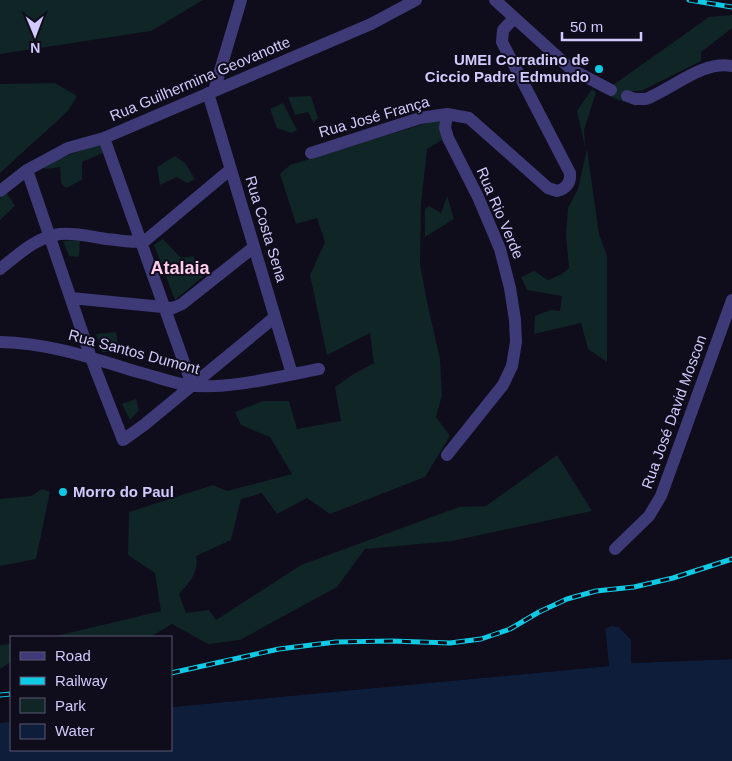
<svg xmlns="http://www.w3.org/2000/svg" width="732" height="761" viewBox="0 0 732 761" font-family="Arial,sans-serif">
	<style>
		.green { fill: #102525 }
		.water { fill: #0d1d3a }
		.pier { fill: #0f0c1b }
		.lines { fill: none; stroke-linecap: round; stroke-linejoin: round }
		.minor { stroke: #3e3a78; stroke-width: 12 }
		.rail-casing { stroke: #0ecae4; stroke-width: 5 }
		.rail { stroke: #0f0c1b; stroke-width: 3; stroke-dasharray: 9; stroke-linecap: butt }
		.poi-dot { fill: #0ecae4; stroke: #0f0c1b; stroke-width: 2 }
		.labels { text-anchor: middle; stroke-width: 4; stroke-linejoin: round; paint-order: stroke }
		.poi-label { font-size: 15px; font-weight: bold; fill: #d1cafc; stroke: #0f0c1b; text-anchor: end }
		.street-label { font-size: 15px; fill: #d1cafc; stroke: #0f0c1b }
		.quarter-label { font-size: 18px; font-weight: bold; fill: #fccce9; stroke: #0f0c1b }
	</style>
	<rect width="100%" height="100%" fill="#0f0c1b"/>
	<!-- green -->
	<path class="green" d="M0 0H203L151 31 0 54Z
		M732 15V28L701 52V61L641 91H629L624 102 609 96 613 85 709 17Z
		M55 83 77 96 68 111 0 173V84Z
		M592 89 596 92 584 130 585 147 577 111Z
		M311 96 318 118 313 122 308 112 295 115 288 97Z
		M283 103 297 130 291 133 277 128 270 109Z
		M440 119 442 140 427 149 421 205 420 264 427 302 440 359 442 395 436 417 450 436 425 477 330 514 307 498 277 514 262 493 241 499 231 540 196 556C199 573 190 582 179 594L186 613 209 610 216 620 301 565 459 507 486 506 557 455 592 511 452 541 365 549 337 587 240 640 208 644 172 624 150 637H52L161 611 155 573 128 555 129 512 213 485 227 491 292 474 270 437 241 425 235 412 263 401H289L297 429 341 421 335 387 352 375 374 363 370 333 327 355 310 275 325 242 317 218 296 224 280 174 290 165Z
		M100 143 105 152 82 162V180L66 188 61 183 60 167 46 169 41 166Z
		M587 149 599 234 607 256V362L588 349 581 323 534 334 535 316 550 310 560 311 562 296 527 290 521 277 534 271 548 280 562 274 569 268 566 236 568 208 578 189Z
		M175 156 185 163 195 179 187 183 177 177 160 185 157 167Z
		M6 192 15 206 0 220V199Z
		M447 196 454 219 425 237V209L429 206 441 213Z
		M163 239 181 258 193 256 206 274 175 300 154 245Z
		M80 240 79 257 69 256 63 241Z
		M116 332 119 352H102L96 334Z
		M136 399 139 410 130 420 122 404Z
		M42 489 50 492 36 559 0 566V499L31 496Z
		M11 644V662L0 669V645Z"/>
	<!-- water -->
	<path class="water" d="M611 626 619 627 631 640V663L732 659V761H0V723L11 722V750H171V707L609 666 605 629Z"/>
	<!-- pier -->
	<path class="pier" d="M603 629H605L609 666 171 707V704L606 663Z
		M631 636 633 639 634 661 732 656V659L631 663Z"/>
	<g class="lines">
		<!-- minor -->
		<path class="minor" d="M495 0 571 69 611 90
			M214 91 241 0
			M208 93 292 374
			M627 96 635 99H646C672 89 703 60 732 66
			M447 114 445 128 448 138 478 197 500 249 510 288 515 320 516 342 512 366 503 385 447 455
			M104 138 192 385
			M311 153 420 118 447 114 469 118 548 188 557 191C566 189 571 183 570 173L502 42 503 30 514 18
			M27 170 91 358 123 440 144 425 275 317
			M0 191 27 170 68 148 104 138 371 24 416 0
			M0 269C18 255 36 237 60 234 75 232 92 237 107 239 120 240 133 244 146 240L231 169
			M71 298 173 308 182 304 254 247
			M0 342C49 343 92 358 138 372 154 376 170 382 186 385 224 391 281 376 319 369
			M615 549 649 516 661 496 732 300"/>
		<!-- rail casing -->
		<g class="rail-casing">
			<path id="rail" d="M689 0 732 7
				M171 673 279 649 336 642 391 641 450 643 481 639 510 629 539 612 567 599 596 591 634 587 673 578 732 559
				M0 695 11 694"/>
		</g>
		<!-- rail -->
		<use href="#rail" class="rail"/>
	</g>
	<!-- markers -->
	<g class="poi-dot">
		<circle cx="599" cy="69" r="5"/>
		<circle cx="63" cy="492" r="5"/>
	</g>
	<g class="labels">
		<!-- poi labels -->
		<g class="poi-label">
			<text x="589" y="65">UMEI Corradino de<tspan x="589" dy="17">Ciccio Padre Edmundo</tspan></text>
			<text x="73" y="497" text-anchor="start">Morro do Paul</text>
		</g>
		<!-- street labels -->
		<g class="street-label">
			<text transform="translate(200 79) rotate(-23)" y="5">Rua Guilhermina Geovanotte</text>
			<text transform="translate(374 117) rotate(-16)" y="5">Rua José França</text>
			<text transform="translate(500 213) rotate(67)" y="5">Rua Rio Verde</text>
			<text transform="translate(266 229) rotate(73)" y="5">Rua Costa Sena</text>
			<text transform="translate(134 352) rotate(15)" y="5">Rua Santos Dumont</text>
			<text transform="translate(674 412) rotate(-70)" y="5">Rua José David Moscon</text>
		</g>
		<!-- quarter labels -->
		<g class="quarter-label">
			<text x="180" y="274">Atalaia</text>
		</g>
	</g>
	<!-- legend -->
	<rect x="10" y="636" width="162" height="115" fill="#0f0c1b" stroke="#5d5875"/>
	<rect x="20" y="652" width="25" height="8" fill="#3e3a78" stroke="#5d5875"/>
	<text x="55" y="661" font-size="15" fill="#d1cafc">Road</text>
	<rect x="20" y="677" width="25" height="8" fill="#0ecae4" stroke="#5d5875"/>
	<text x="55" y="686" font-size="15" fill="#d1cafc">Railway</text>
	<rect x="20" y="698" width="25" height="15" fill="#102525" stroke="#5d5875"/>
	<text x="55" y="711" font-size="15" fill="#d1cafc">Park</text>
	<rect x="20" y="724" width="25" height="15" fill="#0d1d3a" stroke="#5d5875"/>
	<text x="55" y="736" font-size="15" fill="#d1cafc">Water</text>
	<!-- north arrow -->
	<g transform="translate(35 35) rotate(179)" stroke="#0f0c1b" stroke-width="4" paint-order="stroke">
	<path d="M0-4L9 19L0 12L-9 19Z" fill="#d1cafc"/>
	<text y="-8" font-size="14" font-weight="bold" text-anchor="middle" fill="#d1cafc">N</text>
	</g>
	<!-- scale -->
	<path d="M562 32v8h79v-8" fill="none" stroke="#d1cafc" stroke-width="2.5"/>
	<text x="570" y="32" font-size="15" fill="#d1cafc" stroke="#0f0c1b" stroke-width="4" paint-order="stroke">50 m</text>
</svg>
